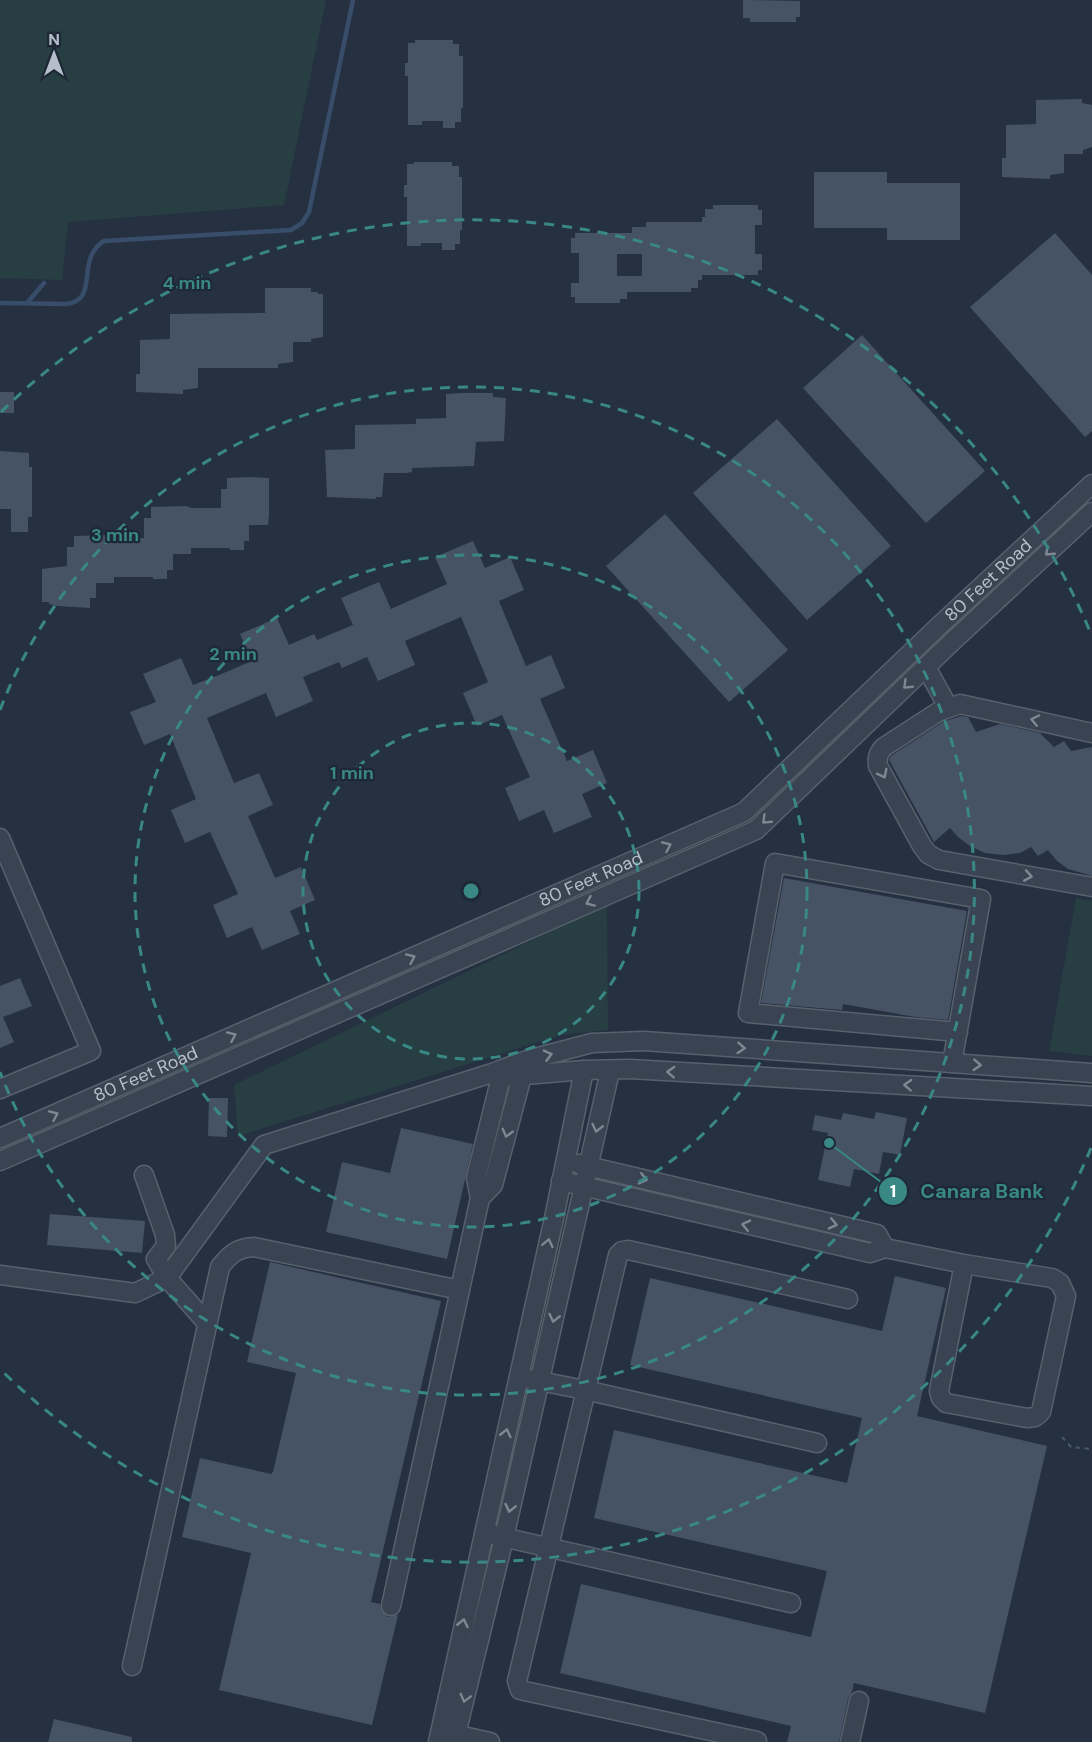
<svg xmlns="http://www.w3.org/2000/svg" width="1092" height="1742" viewBox="0 0 1092 1742" font-family="'DM Sans',sans-serif">
	<style>
		.green { fill: #273f42 }
		.lines { fill: none; stroke-linecap: round; stroke-linejoin: round }
		.stream { stroke: #384d69; stroke-width: 4.5 }
		.building { fill: #465365; fill-rule: evenodd }
		.minor-casing { stroke: #57616e; stroke-width: 21 }
		.path { stroke: #455c5f; stroke-width: 2; stroke-dasharray: 4.5 4.5; stroke-linecap: butt }
		.minor { stroke: #394351; stroke-width: 18 }
		.oneway { stroke: #7e8794 }
		.ring { fill: none; stroke: #398885; stroke-width: 3; stroke-dasharray: 10 8 }
		.labels { text-anchor: middle; stroke-width: 4.5; stroke-linejoin: round; paint-order: stroke }
		.street-label { font-size: 18px; fill: #b6becb; stroke: #1e2836 }
		.centre { fill: #398885; stroke: #1e2836; stroke-width: 3 }
		.ring-label { font-size: 18px; text-anchor: middle; font-weight: bold; fill: #398885; stroke: #1e2836; stroke-width: 4.5; stroke-linejoin: round; paint-order: stroke }
		.leader { fill: none; stroke: #398885; stroke-width: 2 }
		.callout-dot { fill: #398885; stroke: #1e2836; stroke-width: 2 }
		.mark-label { font-size: 18px; text-anchor: middle; font-weight: bold; fill: #fff }
		.callout-label { font-size: 20px; text-anchor: middle; font-weight: bold; fill: #398885; stroke: #1e2836; stroke-width: 4.5; stroke-linejoin: round; paint-order: stroke }
	</style>
	<rect width="100%" height="100%" fill="#253141"/>
	<!-- green -->
	<path class="green" d="M0 0H326L284 205 68 222 62 280 0 278Z
		M1076 898 1092 901V1056L1049 1051Z
		M607 904 608 1030 561 1035 238 1136 234 1085Z"/>
	<g class="lines">
		<!-- stream -->
		<path class="stream" d="M0 303 66 304C101 300 74 260 104 241L291 230 302 223 309 212 353 0
			M27 303 44 283"/>
	</g>
	<!-- building -->
	<path class="building" d="M743 0 800 1V17H796V22H750V18H743Z
		M415 40H453V44H459V56H463V108H461V122H455V128H443V121H422V125H408V76H405V63H408V43H415Z
		M1082 99V103L1092 105V147L1083 150V154H1064V173L1050 175V179L1002 177V158H1006V125L1036 124V100Z
		M414 162H452V166H459V177H462V230H460V244H455V250H442V243H421V246H407V197H404V185H407V164H414Z
		M814 172H887V183H960V240H887V228H814Z
		M713 205H758V210H762V225H755V254H762V270H758V275H702V280H698V288H691V292H627V299H620V303H575V297H571V283H579V253H571V238H575V233H632V227H646V222H702V217H705V209H713ZM617 254H642V276H617Z
		M1055 233 1092 275V431L1085 437 970 307Z
		M265 288H311V292H318V294H323V337L311 339V342H293V362L278 364V368H198V388L183 390V394L136 392V374H140V340L170 339V314L265 313Z
		M862 335 985 471 926 523 803 388Z
		M0 392H14V413H0Z
		M461 393H493V397L506 398 504 441 476 442 474 466 412 468V472L406 473H384L382 497H376V499L327 497 325 450 355 449V425L416 424V419L446 418V394Z
		M777 419 891 546 807 620 693 493Z
		M0 451 29 453V467H32V517H28V532H11V509H0Z
		M251 477 269 478V515L268 525H249V541H244V550H230V548H191V554H173V570H167V579H153V577H114V583H96V598H90V608L57 606 49 604V602H42V569L67 566V547H74V536L109 535 115 536V538H144V518H151V507L186 506 192 508H221V489H227V478Z
		M665 514 788 650 729 702 606 566Z
		M473 541 485 568 510 557 524 590 499 601 526 666 551 655 565 688 540 699 567 761 593 750 607 783 582 794 592 817 554 833 544 810 519 821 505 788 530 777 502 715 477 726 463 693 488 682 461 617 405 641 415 665 378 681 367 657 342 668 339 662 303 677 313 701 276 717 266 693 207 718 234 783 259 773 273 805 248 816 275 878 301 867 315 900 290 911 300 934 262 950 252 927 227 938 213 905 238 894 210 832 185 843 171 810 196 799 170 734 144 745 130 712 156 702 143 674 181 658 193 685 219 675 252 661 240 634 277 618 289 645 314 634 317 640 353 625 341 598 379 582 391 609 420 596 447 584 435 557Z
		M961 716 968 717 976 732 1000 724 1040 733 1054 747 1064 741 1071 751 1092 747V876L1068 869 1056 860 1048 850 1038 856 1031 847 1020 853 1003 855 985 853 970 846 958 837 950 828 934 842 889 760 891 756 943 722Z
		M784 878 967 911 948 1020 915 1017 843 1004 842 1010 761 1003Z
		M20 978 32 1006 3 1017 14 1042 0 1048V986Z
		M209 1098H228L227 1137 208 1136Z
		M876 1112 907 1118 900 1155 883 1152 879 1174 854 1169 850 1187 818 1180 828 1133 812 1130 815 1115 841 1120 843 1113 874 1119Z
		M401 1128 473 1144 447 1259 326 1232 342 1162 390 1173Z
		M50 1214 145 1221 142 1253 47 1245Z
		M270 1262 441 1301 371 1602 380 1604 381 1610 388 1617 398 1615 372 1725 219 1690 251 1553 182 1537 200 1458 271 1474 273 1472 296 1373 247 1362Z
		M895 1276 946 1288 917 1416 1047 1446 985 1713 854 1683 852 1692 848 1699 839 1742H787L791 1726 560 1673 581 1584 811 1637 827 1571 594 1518 614 1430 847 1483 862 1418 630 1365 650 1278 882 1331Z
		M54 1719 132 1737V1742H48Z"/>
	<g class="lines">
		<!-- minor casing -->
		<g class="minor-casing">
			<g id="minor">
				<path d="M926 667 948 707"/>
				<path d="M1092 733 960 704 938 712 884 747C878 753 877 758 878 766L922 846 928 854 939 860 1092 887"/>
				<path d="M0 838 91 1051 0 1089"/>
				<path d="M952 1063 981 899 775 863 748 1013 958 1032"/>
				<path d="M496 1075 501 1077 584 1070 630 1069 1092 1096"/>
				<path id="s1" d="M0 1138 744 812 941 624 1092 484"/>
				<path d="M0 1161 756 830 955 639 1092 512"/>
				<path d="M579 1164 877 1234 885 1248"/>
				<path d="M144 1175 165 1235 166 1246 156 1259 167 1278 207 1323"/>
				<path d="M561 1181 870 1253 885 1248 964 1264 1052 1278 1060 1283 1066 1296 1041 1412 1035 1417 1027 1418 946 1403 941 1398 939 1391 964 1264"/>
				<path d="M480 1198 493 1185 522 1076"/>
				<path d="M0 1275 135 1293 167 1278 264 1145 492 1073 527 1060 592 1043 644 1041 1092 1073"/>
				<path d="M529 1379 585 1390 817 1443"/>
				<path d="M494 1535 791 1603"/>
				<path d="M391 1606 480 1198 476 1178 501 1077"/>
				<path d="M132 1666 220 1267C230 1254 237 1248 254 1247L460 1290"/>
				<path d="M445 1732 490 1742"/>
				<path d="M757 1741 520 1690 517 1681 618 1255 622 1251 628 1250 848 1299"/>
				<path d="M438 1742 554 1218 584 1070"/>
				<path d="M454 1742 504 1538 610 1071"/>
				<path d="M850 1742 859 1701"/>
			</g>
		</g>
		<!-- path -->
		<path class="path" d="M1062 1437 1071 1447 1092 1449"/>
		<!-- minor -->
		<use href="#minor" class="minor"/>
	</g>
	<!-- one-way arrows -->
	<defs><path id="oneway-chevron" d="M-2-3.5L2.5 0L-2 3.5" fill="none" stroke-width="1.6" stroke-linecap="round" stroke-linejoin="round" transform="scale(1.5)"/></defs>
	<g class="oneway">
		<use href="#oneway-chevron" transform="translate(1049 552) rotate(137)"/>
		<use href="#oneway-chevron" transform="translate(907 685) rotate(136)"/>
		<use href="#oneway-chevron" transform="translate(1035 720) rotate(-168)"/>
		<use href="#oneway-chevron" transform="translate(883 774) rotate(63)"/>
		<use href="#oneway-chevron" transform="translate(766 820) rotate(136)"/>
		<use href="#oneway-chevron" transform="translate(667 846) rotate(-24)"/>
		<use href="#oneway-chevron" transform="translate(1028 876) rotate(10)"/>
		<use href="#oneway-chevron" transform="translate(590 902) rotate(156)"/>
		<use href="#oneway-chevron" transform="translate(411 958) rotate(-24)"/>
		<use href="#oneway-chevron" transform="translate(232 1036) rotate(-24)"/>
		<use href="#oneway-chevron" transform="translate(741 1048) rotate(4)"/>
		<use href="#oneway-chevron" transform="translate(548 1055) rotate(-14)"/>
		<use href="#oneway-chevron" transform="translate(977 1065) rotate(4)"/>
		<use href="#oneway-chevron" transform="translate(671 1072) rotate(-177)"/>
		<use href="#oneway-chevron" transform="translate(908 1085) rotate(-177)"/>
		<use href="#oneway-chevron" transform="translate(54 1115) rotate(-24)"/>
		<use href="#oneway-chevron" transform="translate(597 1128) rotate(103)"/>
		<use href="#oneway-chevron" transform="translate(507 1133) rotate(105)"/>
		<use href="#oneway-chevron" transform="translate(643 1179) rotate(13)"/>
		<use href="#oneway-chevron" transform="translate(833 1224) rotate(13)"/>
		<use href="#oneway-chevron" transform="translate(746 1225) rotate(-167)"/>
		<use href="#oneway-chevron" transform="translate(548 1243) rotate(-78)"/>
		<use href="#oneway-chevron" transform="translate(554 1318) rotate(103)"/>
		<use href="#oneway-chevron" transform="translate(506 1433) rotate(-77)"/>
		<use href="#oneway-chevron" transform="translate(510 1508) rotate(103)"/>
		<use href="#oneway-chevron" transform="translate(463 1623) rotate(-77)"/>
		<use href="#oneway-chevron" transform="translate(465 1698) rotate(104)"/>
	</g>
	<!-- distance rings -->
	<g class="ring">
		<circle cx="471" cy="891" r="168"/>
		<circle cx="471" cy="891" r="336"/>
		<path d="M0 710A504 504 0 1 1 0 1072"/>
		<path d="M1091 1148A671 671 0 0 1 1 1370M1 412A671 671 0 0 1 1091 634"/>
	</g>
	<g class="labels">
		<!-- street labels -->
		<g class="street-label">
			<text dy="6" stroke="none"><textPath href="#s1" startOffset="1149">80 Feet Road</textPath></text>
			<text dy="6" stroke="none"><textPath href="#s1" startOffset="645">80 Feet Road</textPath></text>
			<text dy="6" stroke="none"><textPath href="#s1" startOffset="159">80 Feet Road</textPath></text>
		</g>
	</g>
	<circle cx="471" cy="891" r="9" class="centre"/>
	<g class="ring-label">
		<text x="187" y="289">4 min</text>
		<text x="115" y="541">3 min</text>
		<text x="233" y="660">2 min</text>
		<text x="352" y="779">1 min</text>
	</g>
	<!-- callouts -->
	<path class="leader" d="M829 1143L893 1191"/>
	<g class="callout-dot">
		<circle cx="829" cy="1143" r="6"/>
		<circle cx="893" cy="1191" r="15"/>
	</g>
	<g class="mark-label">
		<text x="893" y="1197">1</text>
	</g>
	<g class="callout-label">
		<text x="982" y="1198">Canara Bank</text>
	</g>
	<!-- north arrow -->
	<g transform="translate(54 54)" stroke="#1e2836" stroke-width="4.5" paint-order="stroke">
	<path d="M0-4.5L10 22L0 15L-10 22Z" fill="#b6becb"/>
	<text y="-9" font-size="16" font-weight="bold" text-anchor="middle" fill="#b6becb">N</text>
	</g>
</svg>
